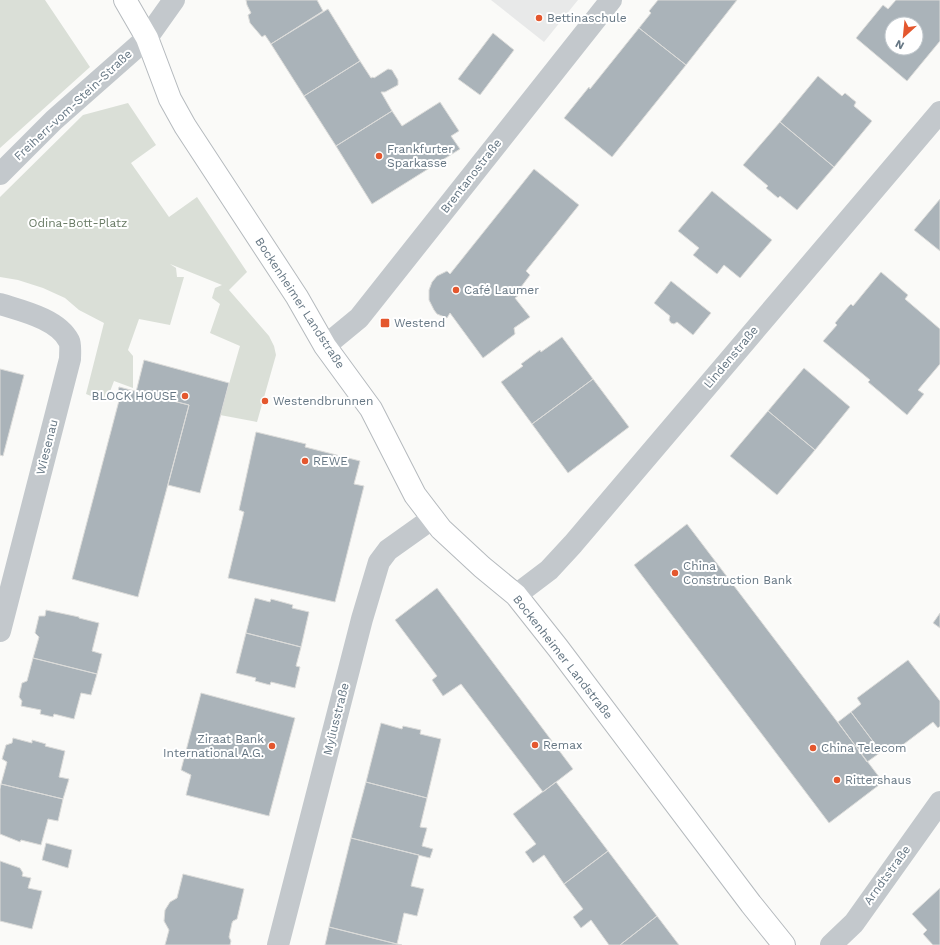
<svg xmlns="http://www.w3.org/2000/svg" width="940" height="945" viewBox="0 0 940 945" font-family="'Work Sans',sans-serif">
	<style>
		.built { fill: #e8e9e9 }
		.green { fill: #dadfd7 }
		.building { fill: #aab3b9; stroke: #dcdcda; fill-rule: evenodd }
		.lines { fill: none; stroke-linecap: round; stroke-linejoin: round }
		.major-casing { stroke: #b5babe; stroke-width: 24 }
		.minor { stroke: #c3c8cc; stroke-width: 22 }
		.major { stroke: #fff; stroke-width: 22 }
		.poi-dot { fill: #e4572e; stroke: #fff; stroke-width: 1.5 }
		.labels { text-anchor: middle; stroke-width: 4; stroke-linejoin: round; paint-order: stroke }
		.poi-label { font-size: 12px; fill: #657683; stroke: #fff; text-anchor: start }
		.street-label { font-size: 12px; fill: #657683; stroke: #fff }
		.park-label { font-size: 12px; fill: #687a64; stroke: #fff }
	</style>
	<rect width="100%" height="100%" fill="#fafaf8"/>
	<!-- built -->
	<path class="built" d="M491 0H578L544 42Z"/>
	<!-- green -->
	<path class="green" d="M0 0H45L90 67 0 148Z
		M128 103 156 145 131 163 169 217 197 197 247 272 229 290 269 336 274 346 276 355 257 422 220 415 240 346 210 333 220 304 212 298 215 288 222 285 170 264 176 268 177 277H184L170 325 139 319 128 350 133 356V388L114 381 106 402 86 394 104 323 79 310 65 298 43 288 18 280 0 277V197L83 115Z"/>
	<!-- building -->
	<path class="building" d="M246 0H317L323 11 271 44 265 35 262 37 250 23 248 15 251 13 247 5Z
		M658 0H737L686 65 639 28 651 13 649 11Z
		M896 0H940V41L907 81 856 38 883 5 888 9ZM892 24H916V48H892Z
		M328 9 360 61 304 96 271 44Z
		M639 28 686 65 612 157 564 118 589 87 590 89Z
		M493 33 514 50 480 95 458 79Z
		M360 61 371 78 373 77 374 78 388 69 392 70 398 80V85L385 92H381L392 111 336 146 304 96Z
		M818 76 842 96 845 93 856 102 854 106 872 121 834 167 780 122Z
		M440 102 459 131 451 136 460 149 372 204 336 146 392 111 402 126Z
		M780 122 834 167 797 210 780 196 778 198 766 188 768 186 743 165Z
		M534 169 579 205 526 271 530 275 518 291 519 295 515 298 530 317 514 328 515 334 483 358 450 313 447 318 437 314 434 310 429 300V290L432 282 437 276 447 271 450 274Z
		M712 191 772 240 740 278 724 265 717 274 693 255 699 248 678 231Z
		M940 199V251L914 230Z
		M881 272 908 295 905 299 940 329V364L918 390 924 394 907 415 868 382 870 380 823 341 837 325 835 323 849 306 851 304 853 306Z
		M671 281 711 313 693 335 677 322 674 324 671 323 669 320 670 316 654 303Z
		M562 337 593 379 532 424 501 382 523 366 521 364 540 350 541 352Z
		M144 360 229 383 200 493 168 485 189 405 136 392Z
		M804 368 850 407 815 450 768 411Z
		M0 369 24 375 3 456 0 455Z
		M593 379 629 427 568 473 532 424Z
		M119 387 189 405 138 597 72 579 121 393 118 392Z
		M768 411 815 450 777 495 730 456Z
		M256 432 306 444 305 447 360 461 354 484 364 486 335 602 228 578 244 512 239 510Z
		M687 524 883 782 829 823 634 565Z
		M437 588 573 769 543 792 461 684 443 696 432 680 437 676 395 620Z
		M255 598 270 602 271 599 293 605 292 608 309 612 301 647 246 633Z
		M46 610 79 617V618L99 623 92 651 102 654 97 674 33 658 39 637 35 633 39 616H45Z
		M940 613V628L933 623Z
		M246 633 301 647 296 666 300 667 295 688 271 682 270 685 255 681 256 678 236 673Z
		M33 658 97 674 91 695 81 693 74 719 54 714 53 717 40 714 41 710 21 706 22 701 19 697 22 683 27 681Z
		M908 660 940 701V726L938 728 933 722 896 750 891 744 881 752 851 712 861 704 857 698Z
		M201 693 295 718 269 816 186 795 191 775 181 770Z
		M851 712 881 752 867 762 838 722Z
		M381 723 402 729 403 726 421 730 420 734 441 739 427 798 366 782Z
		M13 738 32 743V740L46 744 45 746 65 751 59 777 69 779 63 799 1 784 7 762 2 759 6 745 12 743Z
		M366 782 427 798 420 827 427 828 422 846 433 849 430 858 351 838Z
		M556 782 608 851 564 884 544 855 533 863 525 852 536 844 513 814Z
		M1 784 63 799 58 821 48 819 41 845 21 840 20 842 0 834V789Z
		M351 838 419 855 411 886 424 889 417 916 404 913 397 944 329 927Z
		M46 843 72 850 68 868 42 860Z
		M608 851 657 916 620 945H609L591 920 581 928 573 917 583 909 564 884Z
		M0 861 20 868 23 873 22 876 31 878 28 888 42 891 32 929 0 921Z
		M183 874 244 889 237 919 233 921 232 923 229 937 231 941 230 945H165L169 930 164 921 165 910 170 902 177 898Z
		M940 888V945H933L923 934 927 930 912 914Z
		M657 916 679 945H620Z
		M329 927 397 944 402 945H325Z"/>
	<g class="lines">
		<!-- major casing -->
		<g class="major-casing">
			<path id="major" d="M125 0 147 38 170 99 185 126 297 297 325 346 371 409 415 495 441 529 482 567 516 595 558 648 751 904 784 945"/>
		</g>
		<!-- minor -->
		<path class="minor" d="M0 174 54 120 147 38 174 0
			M0 304C22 311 58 319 69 341 71 345 70 354 70 359L0 631
			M325 346 359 318 611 0
			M516 595 549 570 573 544 940 112
			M278 945 362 619 379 562 388 550 433 518
			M831 945 854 923 940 802"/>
		<!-- major -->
		<use href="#major" class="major"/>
	</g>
	<!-- markers -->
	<g class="poi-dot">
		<circle cx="539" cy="18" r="4"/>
		<circle cx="379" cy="156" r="4"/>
		<circle cx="456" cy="290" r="4"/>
		<rect x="380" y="318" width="10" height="10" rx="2"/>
		<circle cx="185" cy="396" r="4"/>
		<circle cx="265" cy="401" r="4"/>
		<circle cx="305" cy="461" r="4"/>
		<circle cx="675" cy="573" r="4"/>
		<circle cx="535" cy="745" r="4"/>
		<circle cx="272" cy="746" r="4"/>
		<circle cx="813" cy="748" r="4"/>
		<circle cx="837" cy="780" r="4"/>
	</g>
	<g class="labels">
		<!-- poi labels -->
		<g class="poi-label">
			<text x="547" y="22">Bettinaschule</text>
			<text x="387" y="153">Frankfurter<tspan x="387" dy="14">Sparkasse</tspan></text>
			<text x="464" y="294">Café Laumer</text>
			<text x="394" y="327">Westend</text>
			<text x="177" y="400" text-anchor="end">BLOCK HOUSE</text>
			<text x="273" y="405">Westendbrunnen</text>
			<text x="313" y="465">REWE</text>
			<text x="683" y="570">China<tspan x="683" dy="14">Construction Bank</tspan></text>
			<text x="264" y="743" text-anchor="end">Ziraat Bank<tspan x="264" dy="14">International A.G.</tspan></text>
			<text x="543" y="749">Remax</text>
			<text x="821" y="752">China Telecom</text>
			<text x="845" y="784">Rittershaus</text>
		</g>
		<!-- street labels -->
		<g class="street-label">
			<text transform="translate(73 105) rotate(-43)" y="4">Freiherr-vom-Stein-Straße</text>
			<text transform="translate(471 176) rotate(-52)" y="4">Brentanostraße</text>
			<text transform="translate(300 303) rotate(57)" y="4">Bockenheimer Landstraße</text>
			<text transform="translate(731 357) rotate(-50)" y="4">Lindenstraße</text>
			<text transform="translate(47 447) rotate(-76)" y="4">Wiesenau</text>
			<text transform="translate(563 657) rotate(52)" y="4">Bockenheimer Landstraße</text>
			<text transform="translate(336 719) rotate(-76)" y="4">Myliusstraße</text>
			<text transform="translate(887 875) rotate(-54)" y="4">Arndtstraße</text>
		</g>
		<!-- park labels -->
		<g class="park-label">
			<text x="78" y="227">Odina-Bott-Platz</text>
		</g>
	</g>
	<!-- north arrow -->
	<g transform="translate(904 36) rotate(207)"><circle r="19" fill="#ffffff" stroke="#c1c8cd"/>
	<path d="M0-3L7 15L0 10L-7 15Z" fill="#e4572e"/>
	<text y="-6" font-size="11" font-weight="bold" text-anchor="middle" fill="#657683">N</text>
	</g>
</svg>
